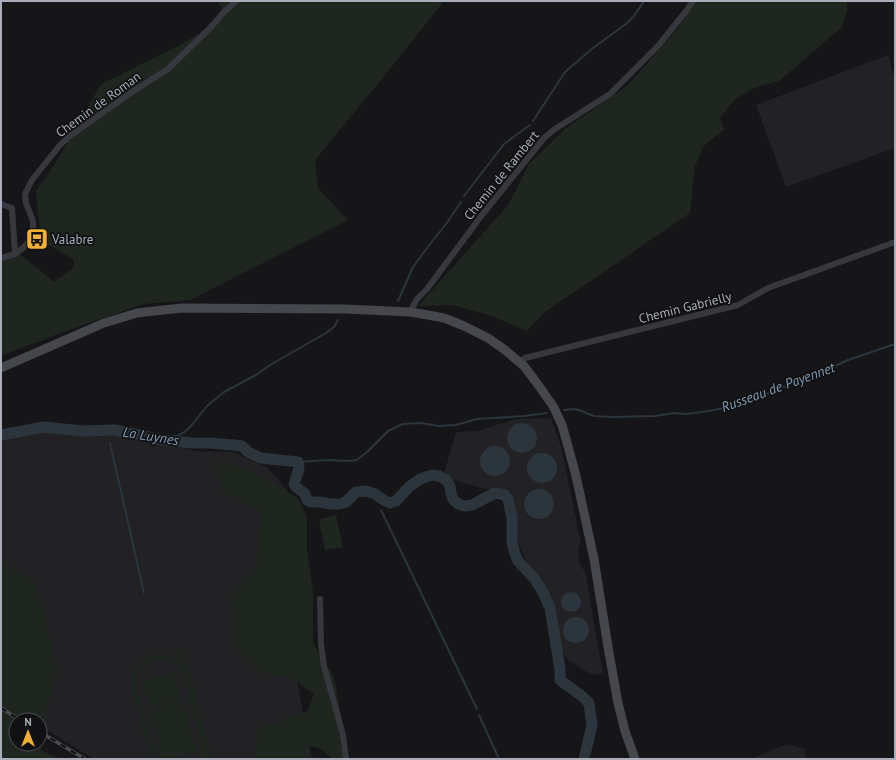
<svg xmlns="http://www.w3.org/2000/svg" width="896" height="760" viewBox="0 0 896 760" font-family="'PT Sans',sans-serif">
	<style>
		.built { fill: #222225 }
		.green { fill: #1e261f; fill-rule: evenodd }
		.water { fill: #2c353c }
		.lines { fill: none; stroke-linecap: round; stroke-linejoin: round }
		.stream { stroke: #2c353c; stroke-width: 2 }
		.river { stroke: #2c353c; stroke-width: 11 }
		.minor { stroke: #37383d; stroke-width: 6 }
		.secondary { stroke: #45474d; stroke-width: 9 }
		.rail-casing { stroke: #4a4c52; stroke-width: 3.5 }
		.rail { stroke: #111113; stroke-width: 2; stroke-dasharray: 6; stroke-linecap: butt }
		.labels { text-anchor: middle; stroke-width: 3.5; stroke-linejoin: round; paint-order: stroke }
		.street-label { font-size: 13px; fill: #a8adb8; stroke: #111113 }
		.poi-label { font-size: 13px; fill: #a8adb8; stroke: #111113; text-anchor: start }
		.water-label { font-size: 14px; font-style: italic; fill: #7f9bb3; stroke: #111113 }
	</style>
	<rect width="100%" height="100%" fill="#161618"/>
	<!-- built -->
	<path class="built" d="M888 55 895 82V148L786 187 756 105Z
		M551 418 561 446 581 542 578 549 580 564 586 574 592 611 603 673 592 675 569 661 560 648 549 598 539 579 525 559 517 538 511 517 508 499 505 495 492 490 467 484 443 477 456 432 478 431 515 419Z
		M46 431 93 436H118L196 451 232 452 267 467 295 500 282 604 312 759H94L40 726V720L1 701V440Z
		M787 744 805 749 806 759H751Z"/>
	<!-- green -->
	<path class="green" d="M217 1H444L386 74 315 160 318 188 348 220 190 300 144 304 71 329 1 356V261L20 254 54 282 74 267V260L41 240 36 191 60 156 101 84 176 47 210 28 224 12Z
		M697 1H847V11L842 27 779 81 756 87 735 99 720 118 724 129 704 146 695 166 690 213 545 312 527 331 492 316 452 305 418 306 508 205 529 164 566 128 628 85 674 33Z
		M214 460 255 472 299 499 307 518V550L313 592V643L334 677 349 759H332L321 749 308 745V759H255L258 729 307 712 314 694 291 677 259 673 232 645 234 620 231 595 258 567 259 511 221 490Z
		M336 515 343 547 325 550 319 519Z
		M1 560 35 583 45 618 58 671 49 697 43 723 41 750 59 759H1ZM16 720H40V744H16Z
		M183 648 212 759H202L203 751 182 672C171 649 137 658 136 683L155 759H151L131 685C131 659 157 645 179 660L176 649Z
		M175 672 182 698 149 706 142 680Z
		M180 701 182 705 185 704 189 722 187 723 189 731H191L196 748 194 749 195 751 166 759 165 756 160 758 156 740 160 738 158 730 154 731 149 713 153 712 152 708Z"/>
	<!-- water -->
	<path class="water" d="M507 438a15 15 0 1 1 30 0a15 15 0 1 1-30 0Z
		M480 461a15 15 0 1 1 30 0a15 15 0 1 1-30 0Z
		M527 468a15 15 0 1 1 30 0a15 15 0 1 1-30 0Z
		M524 504a15 15 0 1 1 30 0a15 15 0 1 1-30 0Z
		M561 602a10 10 0 1 1 20 0a10 10 0 1 1-20 0Z
		M563 630a13 13 0 1 1 26 0a13 13 0 1 1-26 0Z"/>
	<g class="lines">
		<!-- stream -->
		<path class="stream" d="M533 121 565 72 593 48 626 24 634 16 644 1
			M464 196 504 144 530 125
			M398 301 413 267 430 244 446 224 461 202
			M564 410 574 409 579 410 594 416 613 417 655 416 674 413 686 414 702 412 725 408 756 398 824 371 848 360 895 344
			M191 426 207 406 224 392 256 375 270 365 326 333 334 327 338 320
			M163 440C174 437 182 436 190 427
			M110 443 144 593
			M298 462 328 460 348 461 357 460 367 452 388 431 403 424 421 423 439 426 456 425 477 419 524 416 547 413
			M372 493 375 499
			M381 510 477 709
			M479 715 499 759"/>
		<!-- river -->
		<path class="river" d="M1 435 44 427 83 431 115 430 163 440 192 443H210L234 445 242 446 248 452 261 458 298 462C301 470 296 476 294 484L296 487 305 494 307 500 311 502H320L330 504H339L346 502 356 492 366 491 375 494 385 501 390 503 396 501 409 487 420 479 432 475 439 476 446 480 450 486 451 493 453 499 458 504 465 506 472 505 495 493 505 495 508 499 512 518V543L515 554 518 561 534 578 543 592 550 608 560 669V680L583 697 589 703 592 725 584 759"/>
		<!-- minor -->
		<path class="minor" d="M1 204 12 208 15 254
			M1 258 15 254 23 248 31 239 33 228V221L26 203 25 194 32 180 60 145 71 135 135 90 168 69 210 28 224 12 236 1
			M410 312 417 299 427 289 482 215 544 138 555 129 610 94 658 46 687 10 693 1
			M520 362 525 358 738 305 768 288 895 242
			M320 599 321 644 324 666 343 735 346 759"/>
		<!-- secondary -->
		<path class="secondary" d="M1 368 104 323 137 313 154 311 182 308 345 309 410 312 428 315 444 318 464 326 488 338 505 350 524 366 539 386 553 406 562 425 566 439 576 476 594 559 609 653 618 703 625 731 635 759"/>
		<!-- rail casing -->
		<g class="rail-casing">
			<path id="rail" d="M1 708 20 720
				M40 732 85 759"/>
		</g>
		<!-- rail -->
		<use href="#rail" class="rail"/>
	</g>
	<!-- icons -->
	<defs>
		<g id="bus-square" transform="scale(1.15)"><rect x="-9" y="-9" width="18" height="18" rx="4" fill="#f2b134" stroke="#111113"/><path d="M-5-6H5V4H4V6H2V4H-2V6H-4V4H-5ZM-3.5-4V0h7V-4ZM-3.5 1.2v1.5H-2V1.2ZM2 1.2v1.5H3.5V1.2Z" fill="#111"/></g>
	</defs>
	<g fill-rule="evenodd">
		<use href="#bus-square" x="37" y="239"/>
	</g>
	<g class="labels">
		<!-- street labels -->
		<g class="street-label">
			<text transform="translate(98 104) rotate(-36)" y="5">Chemin de Roman</text>
			<text transform="translate(501 175) rotate(-51)" y="5">Chemin de Rambert</text>
			<text transform="translate(685 307) rotate(-14)" y="5">Chemin Gabrielly</text>
		</g>
		<!-- poi labels -->
		<g class="poi-label">
			<text x="52" y="244">Valabre</text>
		</g>
		<!-- water labels -->
		<g class="water-label">
			<text transform="translate(778 387) rotate(-20)" y="5">Russeau de Payennet</text>
			<text transform="translate(151 436) rotate(9)" y="5">La Luynes</text>
		</g>
	</g>
	<!-- border -->
	<rect width="896" height="760" fill="none" stroke="#a8adb8" stroke-width="4"/>
	<!-- north arrow -->
	<g transform="translate(28 732)"><circle r="19" fill="#111113" stroke="#4d4f55"/>
	<path d="M0-3L7 15L0 10L-7 15Z" fill="#f2b134"/>
	<text y="-6" font-size="11" font-weight="bold" text-anchor="middle" fill="#a8adb8">N</text>
	</g>
</svg>
